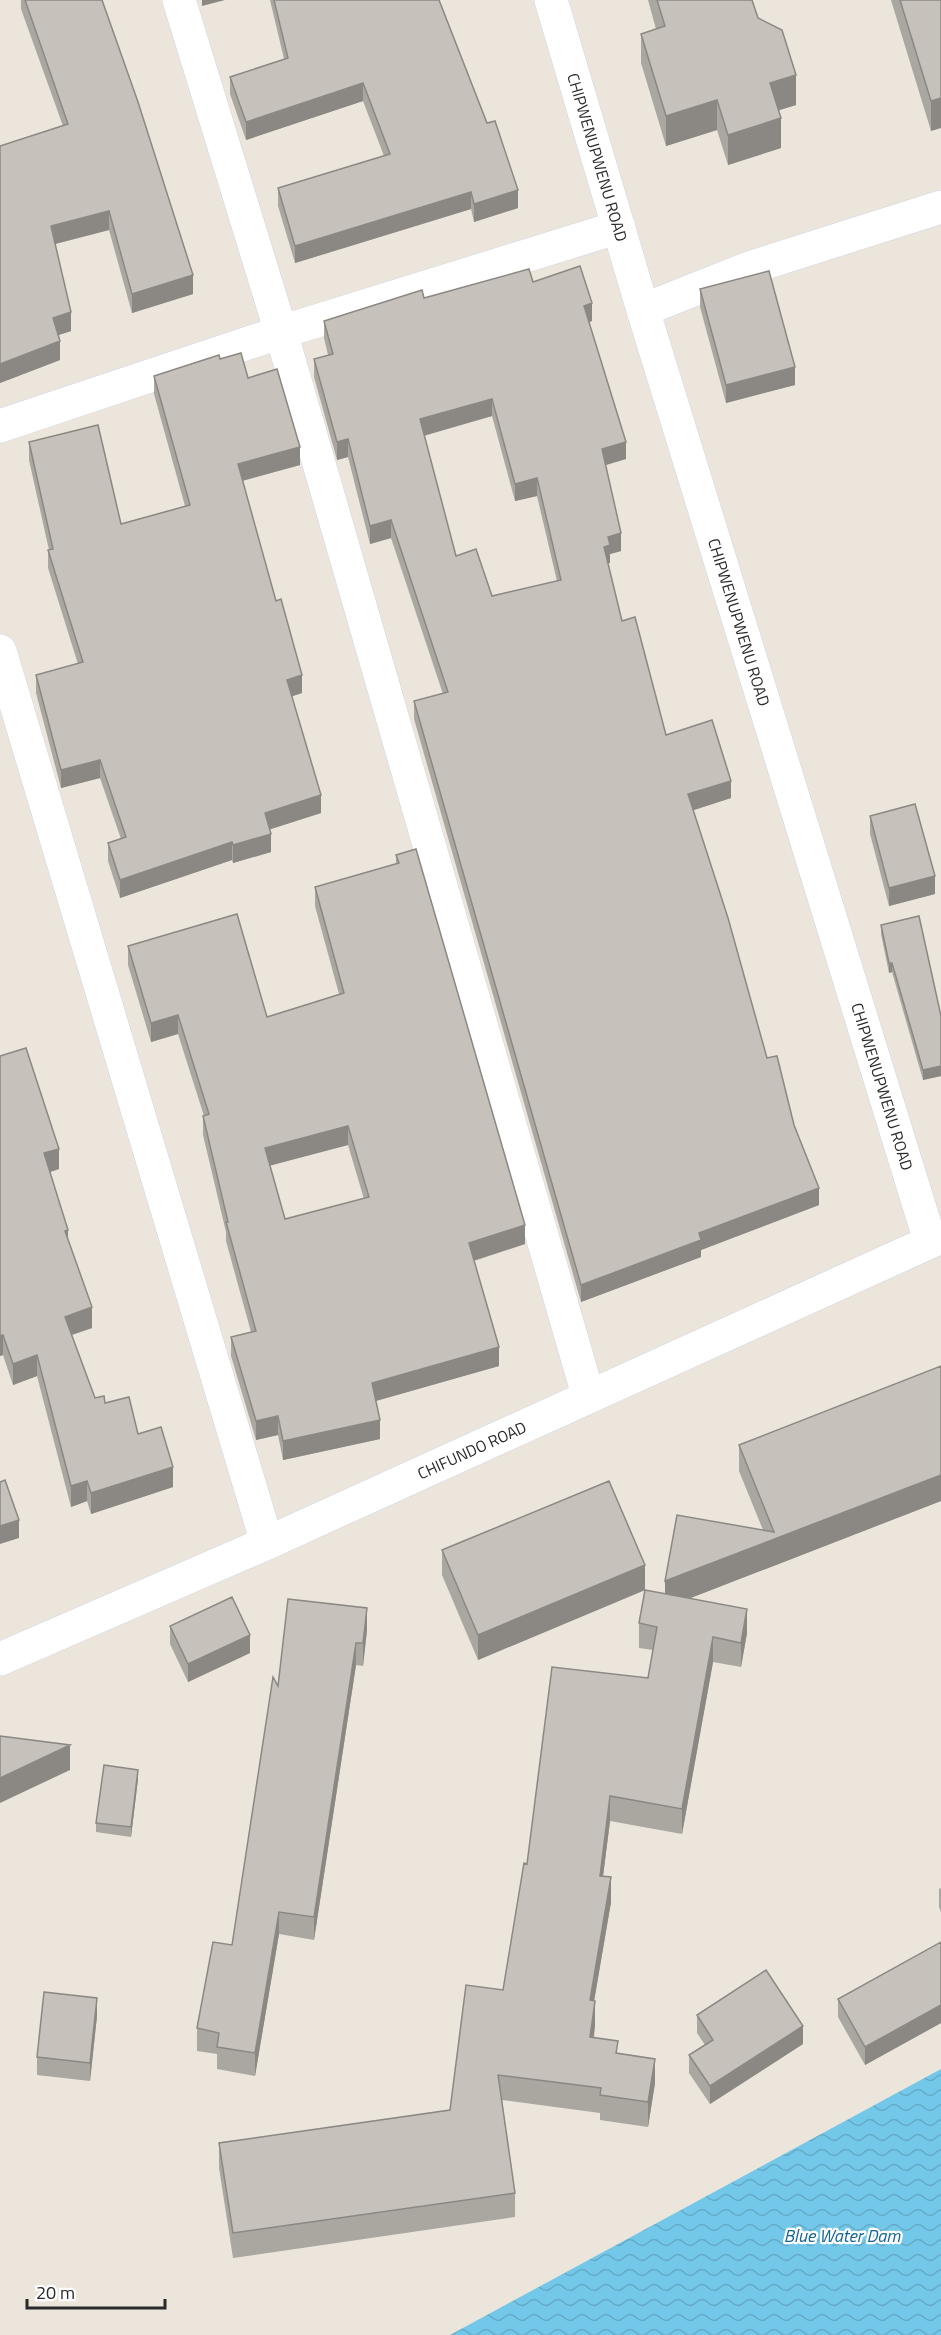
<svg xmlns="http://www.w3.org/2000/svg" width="941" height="2335" viewBox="0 0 941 2335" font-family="'Titillium Web',sans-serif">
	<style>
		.water { fill: url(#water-waves) }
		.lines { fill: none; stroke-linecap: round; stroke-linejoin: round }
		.minor-casing { stroke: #d1d4e2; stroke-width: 34 }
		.minor { stroke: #fff; stroke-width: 33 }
		.wall { fill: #aaa7a1; fill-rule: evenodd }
		.shaded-wall { fill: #8b8883 }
		.building { fill: #c6c2bb; stroke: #8b8883; stroke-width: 1.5; fill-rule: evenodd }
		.labels { text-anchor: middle; stroke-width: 4.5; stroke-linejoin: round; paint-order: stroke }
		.street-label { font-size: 16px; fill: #292929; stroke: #fff }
		.water-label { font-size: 18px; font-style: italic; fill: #136593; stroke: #fff }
	</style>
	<defs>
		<pattern id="water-waves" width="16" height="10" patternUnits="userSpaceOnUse" patternTransform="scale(1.5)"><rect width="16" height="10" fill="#73c7e9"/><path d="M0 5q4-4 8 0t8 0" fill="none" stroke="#64abc8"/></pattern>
	</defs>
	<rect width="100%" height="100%" fill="#ebe5dc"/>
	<!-- water -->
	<path class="water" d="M941 2069V2335H450Z"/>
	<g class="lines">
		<!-- minor casing -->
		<g class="minor-casing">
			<g id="minor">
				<path d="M179 0 281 332 588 1395"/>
				<path id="s1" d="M551 0 643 310 930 1241"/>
				<path d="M643 310 749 268 941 207"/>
				<path d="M0 426 281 332 619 227"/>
				<path d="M0 651 267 1543"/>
				<path id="s2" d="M0 1659 267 1543 941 1237"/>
			</g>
		</g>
		<!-- minor -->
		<use href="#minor" class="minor"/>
	</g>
	<!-- wall -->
	<path class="wall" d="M21 0H102L193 294 132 313 109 230 55 244 71 331 58 335 60 360 0 383 63 126 21 9Z
		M270 0H439L518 208 474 222 471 209 295 263 278 206V188L384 156 363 101 246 140 230 94V77L284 59Z
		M648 0H752L758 18 796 105 779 110 781 148 728 165 717 130 666 146 641 63V34L656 29Z
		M891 0H941L931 131Z
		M533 282 592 321 589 322 626 459 606 465 621 551 610 554V563H608L622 621 666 735 731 798 693 810 767 1058 794 1125 819 1205 701 1250V1257L581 1302 414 719V701L443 694 391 538 370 544 348 457 337 460 314 377V359L328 355 324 338V321L424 298ZM492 416 515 501 537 496 557 581 492 596 456 556 424 435Z
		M700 289 795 385 726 403 700 307Z
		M220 359 248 378 300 465 242 481 302 693 292 696 321 813 270 829 271 852 233 863 232 860 120 898 108 861V843L121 839 100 778 61 788 36 693V675L78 664 48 568V550H49L29 460V442L121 524 185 506 154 394V376Z
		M870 816 935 894 889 906 870 834Z
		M396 855 525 1244 474 1261 499 1366 376 1401 380 1439 283 1460 278 1435 256 1440 231 1356V1337L251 1332 226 1241V1232L203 1135V1116H204L178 1034 151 1042 128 965V946L267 1017 339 994 315 906V887L396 864ZM348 1145 364 1199 285 1219 270 1165Z
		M881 925 941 1016V1076L923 1080 892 972 889 973 881 934Z
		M0 1056 59 1169 50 1172 92 1328 72 1335 95 1398 105 1403 138 1434 173 1487 91 1514 87 1501 71 1507 37 1376 13 1385 3 1355 0 1356Z
		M739 1445 941 1501 690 1598 747 1633 741 1667 713 1662 682 1834 610 1821 603 1876 611 1902 594 2001 595 2025 594 2038 618 2053 655 2083 648 2127 600 2120V2113L502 2100 515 2193V2217L233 2258 219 2168V2143L450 2110 503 1990 527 1864 648 1678 653 1650 639 1648V1623L645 1590 478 1660 442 1575V1550L665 1594 763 1530 739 1471Z
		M170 1626 250 1653 188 1682 170 1644Z
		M367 1630 363 1666 356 1665 314 1940 279 1934 255 2076 217 2069V2054L197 2051V2028L232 1945 278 1686Z
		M138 1779 131 1837 96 1832V1823Z
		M941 1888V1912L939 1907V1889Z
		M941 1942V2023L865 2065 838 2017V1999Z
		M697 2015 803 2044 710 2104 689 2073V2055L705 2045 697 2033Z
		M97 2016 90 2081 37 2075V2057Z"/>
	<!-- shaded-wall -->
	<path class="shaded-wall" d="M202 0H225L202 6Z
		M796 75V105L770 113V83Z
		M363 83V101L246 140V122Z
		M941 98V128L931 131V101Z
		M717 100V130L666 146V116Z
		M781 118V148L728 165V135Z
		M518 190V208L474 222V204Z
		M471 192V209L295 263V246Z
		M109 211V230L51 245V226Z
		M193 275V294L132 313V294Z
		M592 303V321L584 324V306Z
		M71 312V331L53 337V318Z
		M60 341V360L0 383V364Z
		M795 367V385L726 403V385Z
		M492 399V416L420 437V419Z
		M348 439V457L337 460V442Z
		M626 442V459L602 466V449Z
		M300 447V465L238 482V464Z
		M537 478V496L515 501V484Z
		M391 520V538L370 544V526Z
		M621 533V551L610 554V563L604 564V547L608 537Z
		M302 675V693L287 698V680Z
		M100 760V778L61 788V770Z
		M731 781V798L688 812V794Z
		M321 795V813L265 831V813Z
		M271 834V852L233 863V845Z
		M232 842V860L120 898V880Z
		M935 876V894L889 906V888Z
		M889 963H892V972L889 973Z
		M178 1015V1034L151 1042V1023Z
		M941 1066V1076L923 1080V1070Z
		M348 1126V1145L265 1167V1148Z
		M59 1149V1169L44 1174V1153Z
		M819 1188V1205L701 1250V1257L581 1302V1285L699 1233Z
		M525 1225V1244L469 1262V1243Z
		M68 1230V1250L65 1231Z
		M92 1307V1328L65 1337V1317Z
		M3 1335V1355L0 1356V1336Z
		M499 1347V1366L372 1402V1383Z
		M37 1355V1376L13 1385V1364Z
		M278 1416V1435L256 1440V1421Z
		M380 1420V1439L283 1460V1441Z
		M173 1467V1487L91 1514V1493Z
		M941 1475V1501L665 1608V1581Z
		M87 1481V1501L71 1507V1486Z
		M19 1520V1538L0 1544V1526Z
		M645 1565V1590L478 1660V1635Z
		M367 1608V1630L363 1666V1643Z
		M747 1609V1633L741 1667V1643Z
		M250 1635V1653L188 1682V1664Z
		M713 1637V1662L682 1834V1809Z
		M356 1643V1665L314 1940V1917Z
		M70 1745V1770L0 1803V1778Z
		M138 1770V1779L131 1837V1827Z
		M610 1796V1821L600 1900V1876Z
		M611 1877V1902L590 2025V2000Z
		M279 1912V1934L255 2076V2053Z
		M97 1998V2016L90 2081V2063Z
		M595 2001V2025L590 2062V2037Z
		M941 2005V2023L865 2065V2047Z
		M803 2026V2044L710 2104V2086Z
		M655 2059V2083L648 2127V2102Z"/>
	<!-- building -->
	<path class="building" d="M25 0H102L138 102 193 275 132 294 109 211 51 226 71 312 53 318 60 341 0 364V146L68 124Z
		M274 0H439L487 123 495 121 518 190 474 204 471 192 295 246 278 188 390 154 363 83 246 122 230 77 288 58Z
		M657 0H752L758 18 782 30 796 75 770 83 781 118 728 135 717 100 666 116 641 34 665 26Z
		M900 0H941V98L931 101Z
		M580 266 592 303 584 306 626 442 602 449 621 533 608 537 610 545 604 547 622 621 635 617 666 735 712 720 731 781 688 794 728 918 767 1058 777 1056 794 1125 819 1188 699 1233 701 1240 581 1285 414 701 448 692 391 520 370 526 348 439 337 442 314 359 333 354 324 321 422 290 424 298 529 269 533 282ZM492 399 515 484 537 478 561 580 492 596 476 549 456 556 420 419Z
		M769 271 795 367 726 385 700 289Z
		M241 353 248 378 277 369 300 447 238 464 276 601 281 599 302 675 287 680 321 795 265 813 271 834 233 845 232 842 120 880 108 843 126 837 100 760 61 770 36 675 83 662 48 550 53 549 29 442 98 425 121 524 190 505 154 376 219 355 220 359Z
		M915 804 935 876 889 888 870 816Z
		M416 849 525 1225 469 1243 499 1347 372 1383 380 1420 283 1441 278 1416 256 1421 231 1337 256 1331 226 1222H228L203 1116 209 1114 178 1015 151 1023 128 946 237 914 267 1017 344 993 315 887 399 863 396 855ZM348 1126 369 1197 285 1219 265 1148Z
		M919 916 941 1016V1066L923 1070 892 963H889L881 925Z
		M26 1048 59 1149 44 1153 68 1230 65 1231 92 1307 65 1317 95 1398 104 1396 105 1403 129 1397 138 1434 161 1427 173 1467 91 1493 87 1481 71 1486 37 1355 13 1364 3 1335 0 1336V1056Z
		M941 1366V1475L665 1581 677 1515 774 1532 739 1445Z
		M5 1480 19 1520 0 1526V1482Z
		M609 1481 645 1565 478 1635 442 1550Z
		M645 1590 747 1609 741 1643 713 1637 682 1809 610 1796 600 1876 611 1877 590 2000 595 2001 590 2037 618 2041 616 2053 655 2059 648 2102 600 2095 601 2088 498 2075 515 2193 233 2233 219 2143 450 2110 466 1985 503 1990 524 1863 527 1864 552 1667 648 1678 657 1627 639 1623Z
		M232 1597 250 1635 188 1664 170 1626Z
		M288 1599 367 1608 363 1643H356L314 1917 279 1912 255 2053 217 2047 219 2033 197 2028 213 1942 232 1945 273 1677 278 1686Z
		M0 1736 70 1745 0 1778Z
		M104 1765 138 1770 131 1827 96 1823Z
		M941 1942V2005L865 2047 838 1999Z
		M766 1970 803 2026 710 2086 689 2055 713 2040 697 2015Z
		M44 1992 97 1998 90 2063 37 2057Z"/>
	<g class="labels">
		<!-- street labels -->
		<g class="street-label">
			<text dy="6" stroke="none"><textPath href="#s1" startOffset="164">CHIPWENUPWENU ROAD</textPath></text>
			<text dy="6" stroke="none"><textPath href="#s1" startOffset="650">CHIPWENUPWENU ROAD</textPath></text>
			<text dy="6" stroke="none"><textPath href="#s1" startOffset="1136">CHIPWENUPWENU ROAD</textPath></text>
			<text dy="6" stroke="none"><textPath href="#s2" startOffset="516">CHIFUNDO ROAD</textPath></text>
		</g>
		<!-- water labels -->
		<g class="water-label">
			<text x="842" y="2242">Blue Water Dam</text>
		</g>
	</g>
	<!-- scale -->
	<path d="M27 2299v9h138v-9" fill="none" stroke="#292929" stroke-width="3"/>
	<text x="36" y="2299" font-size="18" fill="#292929" stroke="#ffffff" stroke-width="4.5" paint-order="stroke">20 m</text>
</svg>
